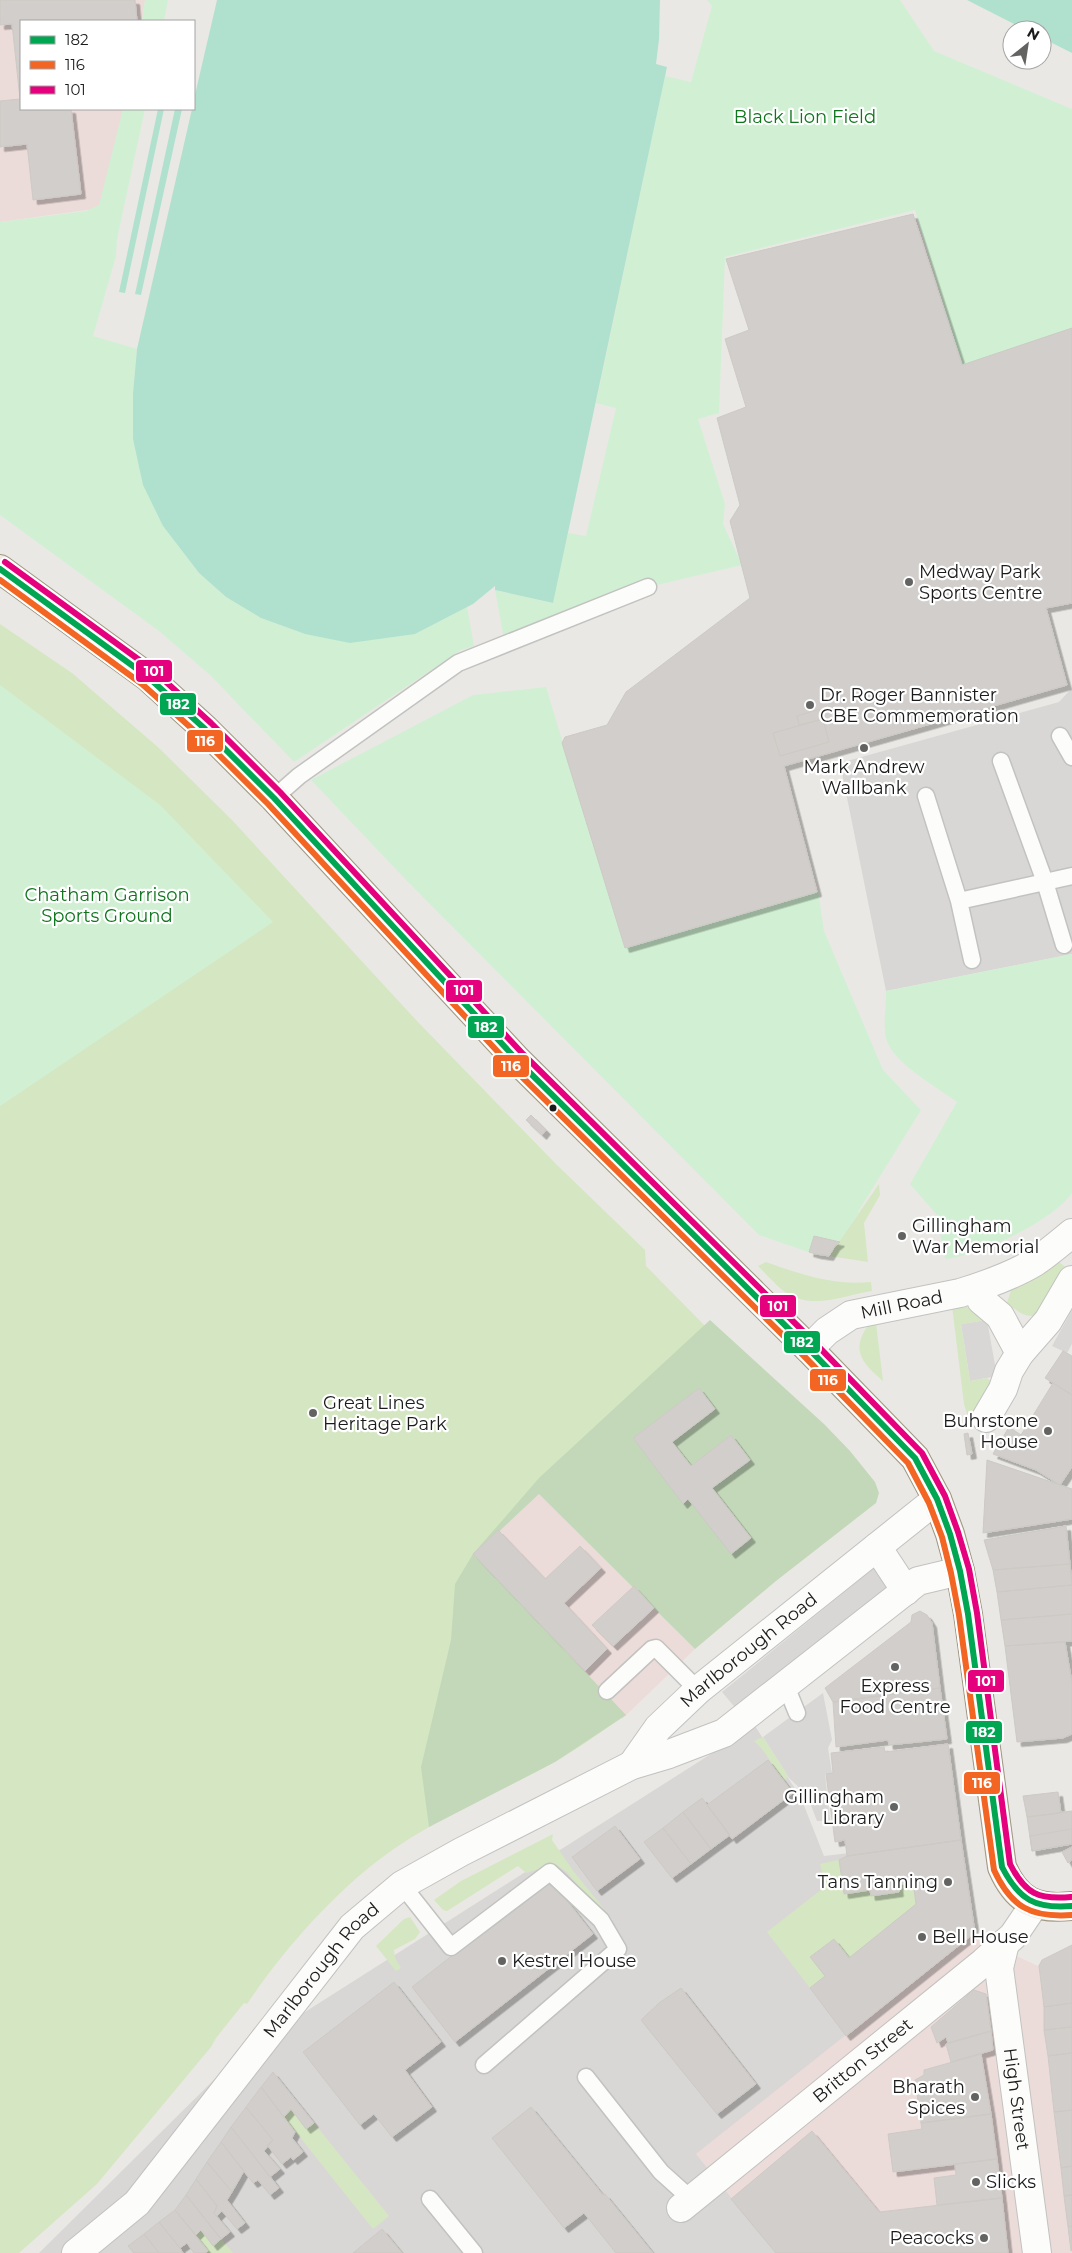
<svg xmlns="http://www.w3.org/2000/svg" width="1072" height="2253" viewBox="0 0 1072 2253" font-family="Montserrat,sans-serif">
	<style>
		.residential { fill: #d9d7d5 }
		.commercial { fill: #ecdcd9 }
		.religious { fill: #d8d7d5 }
		.grass { fill: #d4e7c2 }
		.forest { fill: #c3d8b9 }
		.park { fill: #d1f0d3 }
		.pitch { fill: #b0e1cf }
		.building { fill: #d1cecb; stroke: #cdcac5; filter: url(#shadow) }
		.lines { fill: none; stroke-linecap: round; stroke-linejoin: round }
		.lane-casing { stroke: #c2c2c0; stroke-width: 19 }
		.street-casing { stroke: #c2c2c0; stroke-width: 30 }
		.primary-casing { stroke: #9f9782; stroke-width: 30 }
		.lane { stroke: #fcfcfb; stroke-width: 16 }
		.street { stroke: #fcfcfb; stroke-width: 28 }
		.primary { stroke: #f0ebe3; stroke-width: 28 }
		.bus-1-casing { stroke: #fff; stroke-width: 10 }
		.bus-2-casing { stroke: #fff; stroke-width: 10 }
		.bus-3-casing { stroke: #fff; stroke-width: 10 }
		.bus-1 { stroke: #00a651; stroke-width: 6 }
		.bus-2 { stroke: #f26522; stroke-width: 6 }
		.bus-3 { stroke: #e5007d; stroke-width: 6 }
		.poi-dot { fill: #636361; stroke: #fff; stroke-width: 2 }
		.bus-dot { fill: #1b1b1b; stroke: #fff; stroke-width: 2 }
		.labels { text-anchor: middle; stroke-width: 4.5; stroke-linejoin: round; paint-order: stroke }
		.park-label { font-size: 18px; fill: #0e751c; stroke: #fff }
		.poi-label { font-size: 18px; fill: #1b1b1b; stroke: #fff; text-anchor: start }
		.street-label { font-size: 18px; fill: #1b1b1b; stroke: #fff }
		.line-badge { stroke: #fff; stroke-width: 2 }
		.badge-label { font-size: 14px; text-anchor: middle; font-weight: bold; fill: #fff }
	</style>
	<defs>
		<filter id="shadow"><feDropShadow dx="4.5" dy="4.5" stdDeviation="0" flood-color="#0004"/></filter>
	</defs>
	<rect width="100%" height="100%" fill="#eae8e4"/>
	<!-- residential -->
	<path class="residential" d="M755 1726 801 1798 824 1856 961 1840 974 1926 972 1935 697 2154 776 2253H39L242 2052Z"/>
	<!-- commercial -->
	<path class="commercial" d="M0 0H145L142 21H21V109H123L102 198 99 205 94 209 0 222Z
		M539 1493 695 1649 622 1719 469 1560 473 1554Z
		M972 1935 1038 1966 1042 1960 1072 1945V2253H776L696 2154Z"/>
	<!-- religious -->
	<path class="religious" d="M1072 688V954L886 991 840 763 1059 702Z
		M1072 1310V1344L1067 1353 1052 1346Z
		M987 1320 997 1376 970 1381 961 1324Z
		M874 1568 889 1587 738 1711 722 1692Z
		M823 1693 832 1740 828 1748 832 1773 825 1774 830 1821H817L807 1795 789 1778 763 1737Z"/>
	<!-- grass -->
	<path class="grass" d="M0 624 72 673 159 748 232 820 416 1020 556 1164 645 1250 646 1266 712 1333 473 1554 626 1715C602 1731 578 1749 553 1763 495 1795 433 1819 380 1859 332 1895 281 1953 247 2004L244 2003 216 2038 211 2047 97 2184 19 2253H0Z
		M879 1184 880 1195 864 1223 868 1262 829 1256Z
		M766 1262C800 1274 834 1286 871 1282L872 1291C840 1296 810 1312 781 1289 773 1282 766 1274 758 1266Z
		M1059 1262 1068 1269 1037 1315C1024 1319 1017 1310 1007 1303L1011 1290Z
		M952 1306H965L987 1320 961 1324 970 1381 987 1378 994 1384 970 1423 964 1404Z
		M876 1323 883 1381 884 1382C870 1369 853 1357 862 1336 865 1329 868 1324 876 1323Z
		M763 1737 788 1776 784 1781C774 1768 766 1751 754 1741Z
		M553 1834 552 1840 574 1872 613 1920 608 1922 567 1872 561 1868 550 1865 526 1873 518 1866 447 1911 443 1910 434 1900 461 1881Z
		M839 1860 844 1894 870 1890 872 1896 898 1893V1885L913 1882 916 1904 849 1958 834 1940 811 1956 825 1976 810 1988 767 1932 826 1886 820 1864Z
		M410 1917 420 1932 415 1939 394 1950 395 1958 401 1968 396 1971 376 1946 404 1919Z
		M291 2109 306 2128 314 2123 389 2216 373 2229 284 2117Z
		M201 2230 213 2246 221 2239 233 2253H205L208 2251 196 2235Z"/>
	<!-- forest -->
	<path class="forest" d="M710 1320 824 1424 850 1451 875 1482 879 1493 876 1503 776 1581 695 1649 539 1494 474 1555 626 1715 555 1762 429 1827 421 1767 451 1640 455 1584 473 1554 539 1478Z"/>
	<!-- park -->
	<path class="park" d="M145 0H168L164 21H142Z
		M707 0H900L934 51 1072 109V328L962 365 915 210 725 257 719 413 698 419 725 504 723 524 742 565 648 587 505 644 495 590 552 603 568 533 586 536 616 408 596 403 665 76 691 82 712 6Z
		M123 109H145L117 239 116 256 93 336 137 349 133 393V439L163 526 199 573 226 597 261 618 305 634H415L467 607 474 646 461 650 294 762 210 675 159 631 0 515V222L86 211 99 205Z
		M0 685 160 805 273 922 0 1106Z
		M546 687 625 948 815 893 818 890 824 931 883 1070 921 1110 858 1212 859 1213 829 1256 814 1254 759 1235 410 884 311 780 473 695Z
		M1072 954V1193C1053 1221 978 1256 945 1259L937 1215 910 1184 957 1102C937 1087 892 1063 886 1038 883 1024 886 1006 886 991Z"/>
	<!-- pitch -->
	<path class="pitch" d="M217 0H660L659 39 656 64 667 67 553 603 495 590V586L473 604 415 634 350 643 305 634 261 618 226 597 199 573 163 526 143 485 133 439V393L137 349 192 109H194V99Z
		M967 0H1072V53L1042 38V30H1026Z
		M158 109H164L125 293 119 292Z
		M175 109H182L141 295 135 294Z"/>
	<!-- building -->
	<path class="building" d="M0 0H135L137 21H21V109H71L81 194 33 200 27 144 0 147V101L20 99 12 24 0 25Z
		M913 214 962 365 1072 328V603L1046 608 1067 685 784 766 817 892 625 948 562 743 565 737 607 725 626 692 750 598 730 521 740 505 717 418 746 407 725 339 749 330 726 259Z
		M820 709 823 719 799 725 797 716Z
		M823 719 829 742 780 756 773 733Z
		M531 1115 546 1130 542 1135 526 1120Z
		M814 1236 840 1242 835 1246 829 1256 816 1254 809 1252Z
		M1063 1351 1072 1356V1395L1045 1378Z
		M1053 1383 1072 1395V1467L1060 1485 1036 1470 993 1454 1009 1427 1021 1435Z
		M699 1388 715 1409 672 1442 691 1466 731 1435 750 1460 712 1488 751 1538 731 1554 688 1499 683 1504 633 1438Z
		M968 1433 972 1454 967 1455 964 1434Z
		M987 1460 1072 1489V1519L983 1533Z
		M1066 1526 1070 1564 993 1570 984 1540Z
		M498 1530 545 1579 580 1546 601 1568 564 1603 607 1649 585 1671 473 1554Z
		M1070 1564 1072 1585 997 1592 993 1570Z
		M1072 1585V1614L1001 1620 997 1592Z
		M634 1586 654 1608 613 1646 592 1625Z
		M920 1611 927 1615 932 1623 940 1688 833 1702 825 1688 911 1622 912 1615Z
		M1072 1614V1641L1005 1646 1001 1620Z
		M1065 1642 1072 1683V1734L1063 1738 1017 1742 1005 1646Z
		M940 1688 947 1739 889 1745 888 1740 836 1747 833 1702Z
		M948 1744 961 1840 847 1856 845 1840 835 1842 826 1774 833 1773 831 1753 884 1747 885 1752Z
		M768 1760 793 1793 732 1839 707 1805Z
		M1058 1792 1061 1813 1027 1817 1023 1796Z
		M702 1798 730 1835 711 1849 683 1812Z
		M1072 1811V1844L1032 1851 1027 1817Z
		M683 1812 711 1849 691 1864 663 1828Z
		M615 1826 640 1859 597 1891 572 1857Z
		M663 1828 691 1864 672 1878 644 1842Z
		M1072 1829V1844L1032 1851 1030 1836Z
		M961 1840 974 1926 972 1935 846 2036 810 1988 825 1976 810 1957 834 1939 849 1958 916 1904 913 1882 898 1885 899 1892 871 1896 870 1890 844 1894 839 1860 847 1856Z
		M1072 1847V1860L1068 1863 1062 1852Z
		M550 1879 593 1934 455 2042 412 1987Z
		M1072 1945V2003L1044 2007 1039 1966 1042 1960Z
		M394 1982 441 2042 405 2070 432 2107 392 2137 374 2114 360 2125 303 2052Z
		M681 1988 756 2084 717 2114 641 2020 659 2003Z
		M974 1990 986 1994 991 2031 948 2043 946 2037 937 2043 931 2027Z
		M1072 2003V2027L1044 2030V2007Z
		M1072 2027V2053L1048 2056 1044 2030Z
		M991 2031 993 2050 951 2062 946 2044Z
		M1072 2053V2110L1054 2112 1048 2056Z
		M981 2054 991 2114 921 2123 915 2080 924 2075V2070Z
		M273 2072 314 2123 306 2129 291 2109 284 2117 261 2087Z
		M261 2087 295 2132 292 2138 303 2152 293 2160 291 2157 282 2164 267 2145 273 2140 246 2107Z
		M246 2107 273 2140 264 2151 280 2169 270 2177 231 2127Z
		M531 2107 603 2195 605 2194 653 2253H616L584 2213 564 2228 492 2138Z
		M1072 2110V2166L1061 2168 1054 2112Z
		M991 2114 997 2159 893 2172 888 2134 922 2129 921 2123Z
		M231 2127 279 2188 270 2195 258 2180 253 2183 221 2142Z
		M812 2131 879 2212 1002 2198 1008 2253H776L731 2199Z
		M221 2142 244 2171 232 2192 207 2162Z
		M997 2159 1002 2198 937 2205 934 2178 956 2175 955 2164Z
		M207 2162 232 2192 227 2200 245 2223 237 2229 222 2211 217 2216 214 2213 217 2206 196 2179Z
		M1072 2166V2195L1064 2196 1061 2168Z
		M196 2179 217 2206 214 2213 230 2232 221 2239 186 2195Z
		M186 2195 221 2239 213 2246 201 2230 196 2235 175 2210Z
		M1072 2195V2226L1068 2227 1064 2196Z
		M175 2210 208 2251 205 2253H194L187 2243 180 2248 159 2222Z
		M159 2222 180 2248 183 2253H159L144 2234Z
		M1072 2226V2250L1071 2251 1068 2227Z
		M382 2229 402 2253H353Z
		M144 2234 159 2253H134L128 2246Z"/>
	<g class="lines">
		<!-- lane casing -->
		<g class="lane-casing">
			<path id="lane" d="M1060 736 1072 757
				M1001 761 1045 882 1064 945
				M926 796 959 901 1072 876
				M274 798 299 776 458 663 648 587
				M959 901 972 960
				M786 1686 797 1713
				M607 1691 652 1649 656 1648 698 1690
				M402 1885 451 1947 550 1872 601 1920 618 1949 484 2065
				M586 2077 661 2172 691 2199
				M430 2199 474 2253"/>
		</g>
		<!-- street casing -->
		<g class="street-casing">
			<g id="street">
				<path d="M977 1288 981 1300 1000 1316 1020 1353"/>
				<path id="s1" d="M809 1349 827 1331 851 1315 960 1293C986 1285 1012 1276 1035 1262 1048 1253 1060 1243 1072 1233"/>
				<path d="M986 1418 1003 1389 1009 1371 1020 1353 1048 1321 1072 1280"/>
				<path d="M877 1547 906 1591"/>
				<path id="s2" d="M632 1765 658 1728 698 1690 937 1499"/>
				<path id="s3" d="M1005 1943 999 1968 1037 2253"/>
				<path id="s4" d="M681 2208 984 1962 1013 1936 1034 1905"/>
				<path id="s5" d="M76 2253 137 2203 352 1927 402 1885 461 1852 632 1765 669 1754 724 1733 918 1581 960 1571"/>
			</g>
		</g>
		<!-- primary casing -->
		<g class="primary-casing">
			<path id="primary" d="M0 569 148 677 205 729 274 798 517 1060 809 1349 915 1458 937 1499 950 1534 960 1571 968 1614 1002 1867C1017 1902 1037 1910 1072 1906"/>
		</g>
		<!-- lane -->
		<use href="#lane" class="lane"/>
		<!-- street -->
		<use href="#street" class="street"/>
		<!-- primary -->
		<use href="#primary" class="primary"/>
		<!-- bus-1 casing -->
		<g class="bus-1-casing">
			<path id="bus-1" d="M0 569 148 677 205 729 274 798 517 1060 809 1349 915 1458 937 1499 950 1534 960 1571 968 1614 1002 1867C1019 1900 1035 1909 1072 1906"/>
		</g>
		<!-- bus-2 casing -->
		<g class="bus-2-casing">
			<path id="bus-2" d="M0 580 142 684 199 735 268 804 511 1066 803 1355 908 1463 929 1503 942 1537 951 1573 959 1615 994 1870C1011 1907 1031 1918 1072 1915"/>
		</g>
		<!-- bus-3 casing -->
		<g class="bus-3-casing">
			<path id="bus-3" d="M5 562 153 670 211 723 280 792 523 1054 815 1343 922 1453 945 1496 958 1532 969 1569 977 1613 1010 1864C1025 1894 1039 1900 1071 1897"/>
		</g>
		<!-- bus-1 -->
		<use href="#bus-1" class="bus-1"/>
		<!-- bus-2 -->
		<use href="#bus-2" class="bus-2"/>
		<!-- bus-3 -->
		<use href="#bus-3" class="bus-3"/>
	</g>
	<!-- markers -->
	<g class="poi-dot">
		<circle cx="909" cy="582" r="5"/>
		<circle cx="810" cy="705" r="5"/>
		<circle cx="864" cy="748" r="5"/>
		<circle cx="902" cy="1236" r="5"/>
		<circle cx="313" cy="1413" r="5"/>
		<circle cx="1048" cy="1431" r="5"/>
		<circle cx="895" cy="1667" r="5"/>
		<circle cx="894" cy="1807" r="5"/>
		<circle cx="948" cy="1882" r="5"/>
		<circle cx="922" cy="1937" r="5"/>
		<circle cx="502" cy="1961" r="5"/>
		<circle cx="975" cy="2097" r="5"/>
		<circle cx="976" cy="2182" r="5"/>
		<circle cx="984" cy="2238" r="5"/>
	</g>
	<circle class="bus-dot" cx="553" cy="1108" r="4.5"/>
	<g class="labels">
		<!-- park labels -->
		<g class="park-label">
			<text x="805" y="123">Black Lion Field</text>
			<text x="107" y="901">Chatham Garrison<tspan x="107" dy="21">Sports Ground</tspan></text>
		</g>
		<!-- poi labels -->
		<g class="poi-label">
			<text x="919" y="578">Medway Park<tspan x="919" dy="21">Sports Centre</tspan></text>
			<text x="820" y="701">Dr. Roger Bannister<tspan x="820" dy="21">CBE Commemoration</tspan></text>
			<text x="864" y="773" text-anchor="middle">Mark Andrew<tspan x="864" dy="21">Wallbank</tspan></text>
			<text x="912" y="1232">Gillingham<tspan x="912" dy="21">War Memorial</tspan></text>
			<text x="323" y="1409">Great Lines<tspan x="323" dy="21">Heritage Park</tspan></text>
			<text x="1038" y="1427" text-anchor="end">Buhrstone<tspan x="1038" dy="21">House</tspan></text>
			<text x="895" y="1692" text-anchor="middle">Express<tspan x="895" dy="21">Food Centre</tspan></text>
			<text x="884" y="1803" text-anchor="end">Gillingham<tspan x="884" dy="21">Library</tspan></text>
			<text x="938" y="1888" text-anchor="end">Tans Tanning</text>
			<text x="932" y="1943">Bell House</text>
			<text x="512" y="1967">Kestrel House</text>
			<text x="965" y="2093" text-anchor="end">Bharath<tspan x="965" dy="21">Spices</tspan></text>
			<text x="986" y="2188">Slicks</text>
			<text x="974" y="2244" text-anchor="end">Peacocks</text>
		</g>
		<!-- street labels -->
		<g class="street-label">
			<text dy="6" stroke="none"><textPath href="#s1" startOffset="106">Mill Road</textPath></text>
			<text dy="6" stroke="none"><textPath href="#s2" startOffset="165">Marlborough Road</textPath></text>
			<text dy="6" stroke="none"><textPath href="#s5" startOffset="376">Marlborough Road</textPath></text>
			<text dy="6" stroke="none"><textPath href="#s4" startOffset="234">Britton Street</textPath></text>
			<text dy="6" stroke="none"><textPath href="#s3" startOffset="158">High Street</textPath></text>
		</g>
	</g>
	<g class="line-badge">
		<rect x="135" y="659" width="38" height="24" rx="5" fill="#e5007d"/>
		<rect x="159" y="692" width="38" height="24" rx="5" fill="#00a651"/>
		<rect x="186" y="729" width="38" height="24" rx="5" fill="#f26522"/>
		<rect x="445" y="979" width="38" height="24" rx="5" fill="#e5007d"/>
		<rect x="467" y="1015" width="38" height="24" rx="5" fill="#00a651"/>
		<rect x="492" y="1054" width="38" height="24" rx="5" fill="#f26522"/>
		<rect x="759" y="1294" width="38" height="24" rx="5" fill="#e5007d"/>
		<rect x="783" y="1330" width="38" height="24" rx="5" fill="#00a651"/>
		<rect x="809" y="1368" width="38" height="24" rx="5" fill="#f26522"/>
		<rect x="967" y="1669" width="38" height="24" rx="5" fill="#e5007d"/>
		<rect x="965" y="1720" width="38" height="24" rx="5" fill="#00a651"/>
		<rect x="963" y="1771" width="38" height="24" rx="5" fill="#f26522"/>
	</g>
	<g class="badge-label">
		<text x="154" y="676">101</text>
		<text x="178" y="709">182</text>
		<text x="205" y="746">116</text>
		<text x="464" y="995">101</text>
		<text x="486" y="1032">182</text>
		<text x="511" y="1071">116</text>
		<text x="778" y="1311">101</text>
		<text x="802" y="1347">182</text>
		<text x="828" y="1385">116</text>
		<text x="986" y="1686">101</text>
		<text x="984" y="1737">182</text>
		<text x="982" y="1788">116</text>
	</g>
	<!-- legend -->
	<rect x="20" y="20" width="175" height="90" fill="#ffffff" stroke="#a4a4a4"/>
	<rect x="30" y="36" width="25" height="8" fill="#00a651" stroke="#a4a4a4"/>
	<text x="65" y="45" font-size="15" fill="#1b1b1b">182</text>
	<rect x="30" y="61" width="25" height="8" fill="#f26522" stroke="#a4a4a4"/>
	<text x="65" y="70" font-size="15" fill="#1b1b1b">116</text>
	<rect x="30" y="86" width="25" height="8" fill="#e5007d" stroke="#a4a4a4"/>
	<text x="65" y="95" font-size="15" fill="#1b1b1b">101</text>
	<!-- north arrow -->
	<g transform="translate(1027 45) rotate(30)"><circle r="24" fill="#ffffff" stroke="#a4a4a4"/>
	<path d="M0-4L9 19L0 12L-9 19Z" fill="#636361"/>
	<text y="-8" font-size="14" font-weight="bold" text-anchor="middle" fill="#1b1b1b">N</text>
	</g>
</svg>
